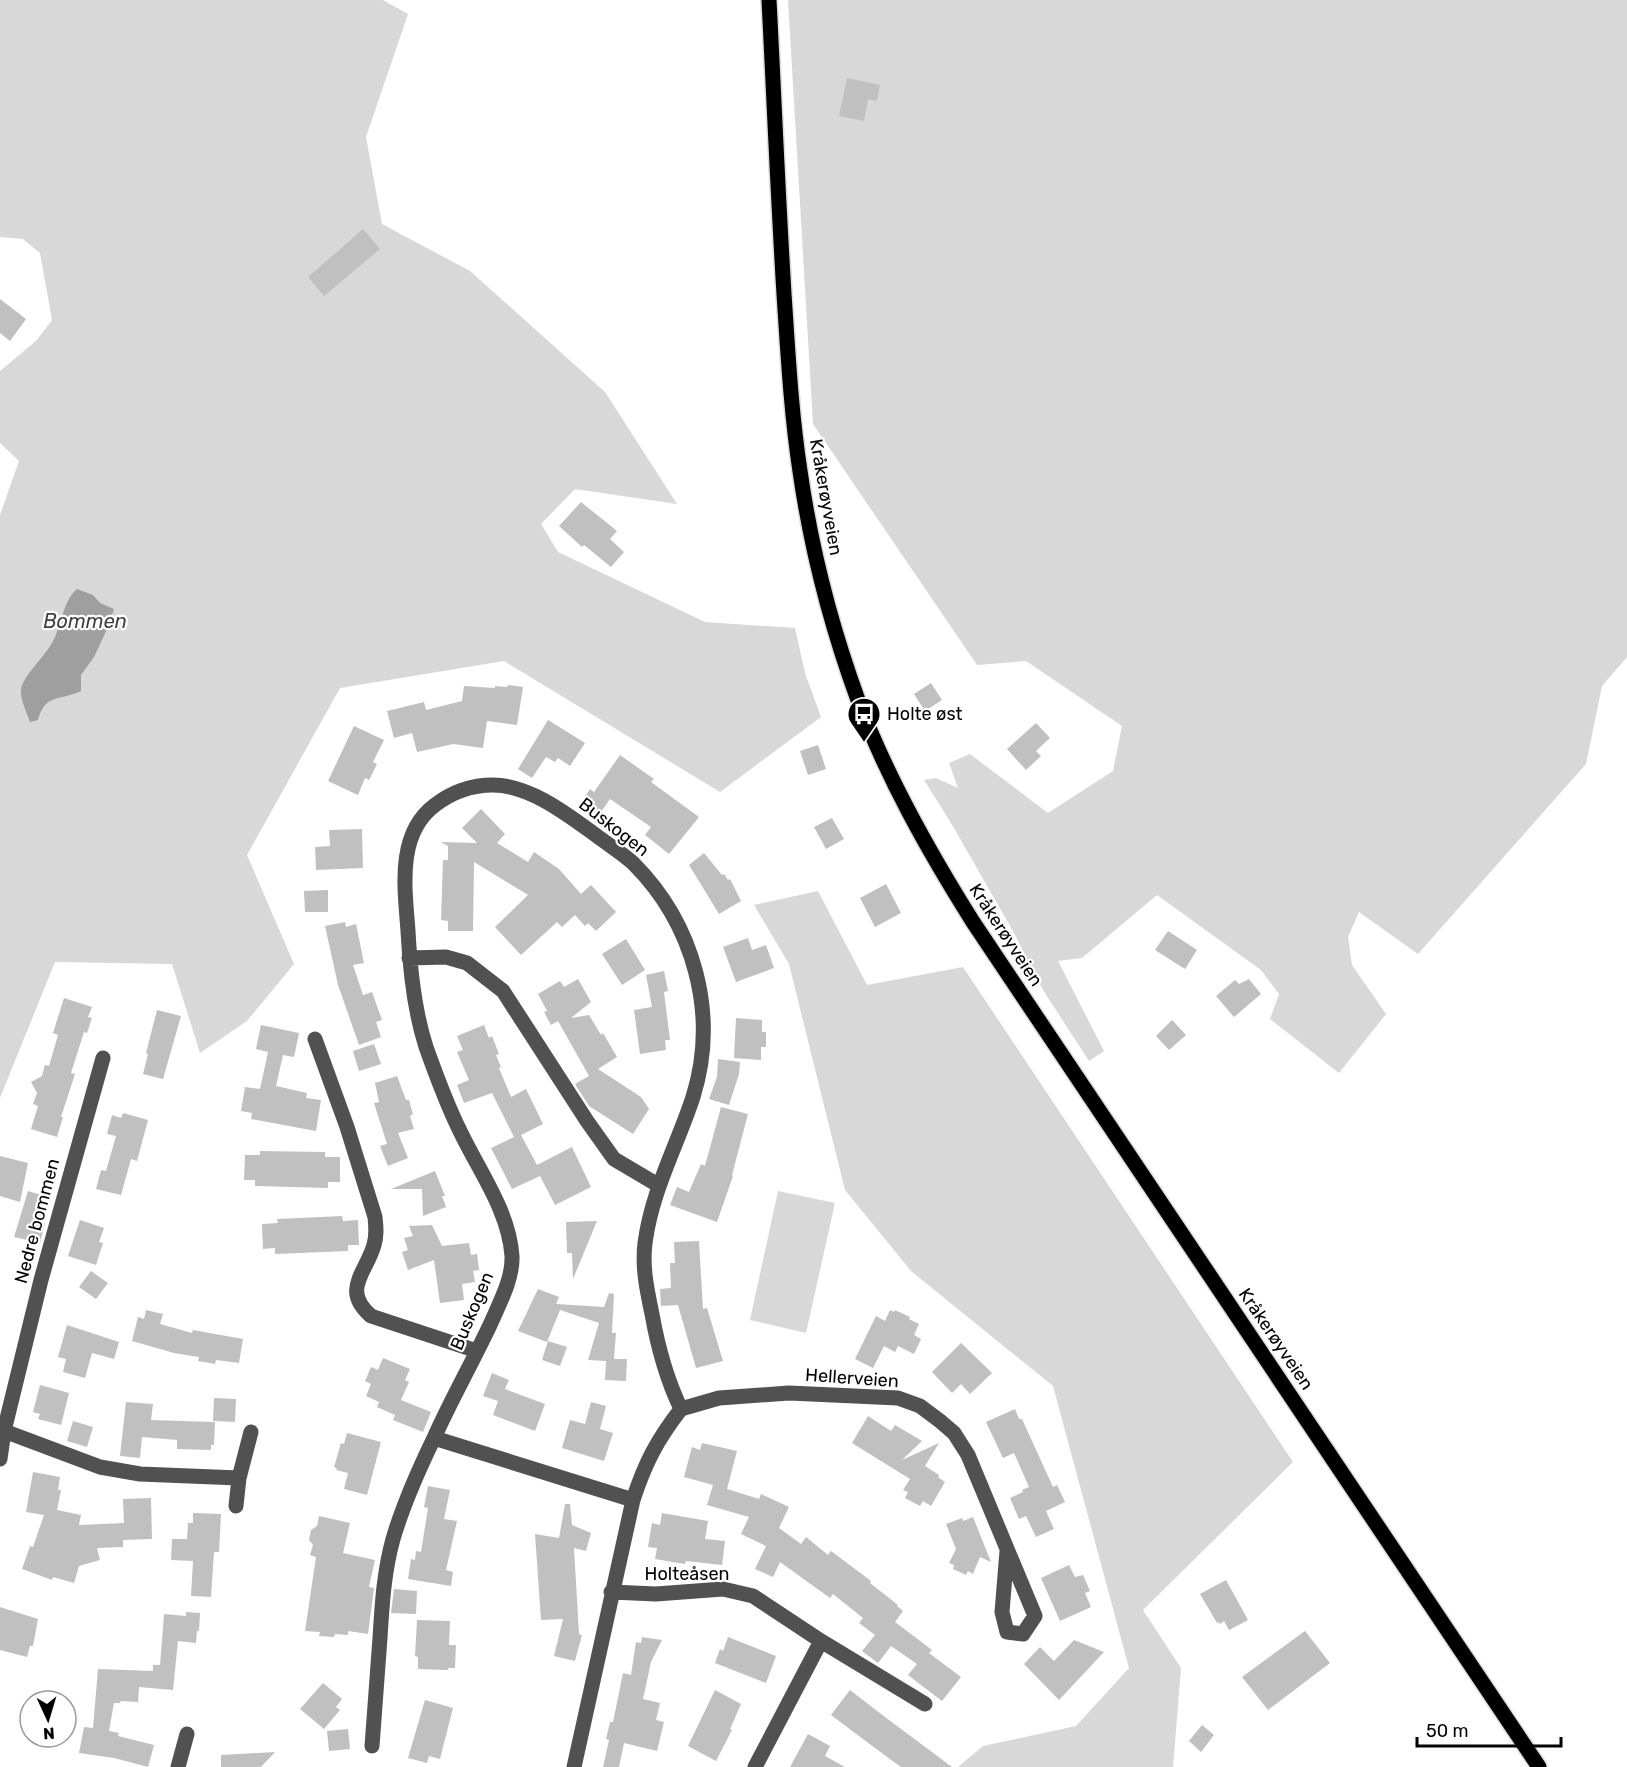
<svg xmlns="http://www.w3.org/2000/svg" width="1627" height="1767" viewBox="0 0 1627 1767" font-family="Rubik,sans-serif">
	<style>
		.green { fill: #d8d8d8 }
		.water { fill: #9f9f9f }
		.building { fill: #c0c0c0 }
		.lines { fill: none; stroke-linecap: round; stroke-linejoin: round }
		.major-casing { stroke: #dbdbdb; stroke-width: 18 }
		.minor { stroke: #515151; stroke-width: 15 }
		.major { stroke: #000; stroke-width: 15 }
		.labels { text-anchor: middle; stroke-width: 4.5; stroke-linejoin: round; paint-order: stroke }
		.street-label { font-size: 18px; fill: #000; stroke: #fff }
		.poi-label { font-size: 18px; fill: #000; stroke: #fff; text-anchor: start }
		.water-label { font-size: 20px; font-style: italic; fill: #404040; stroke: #fff }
	</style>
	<rect width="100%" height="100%" fill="#fff"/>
	<!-- green -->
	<path class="green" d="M0 0H383L408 14 366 137 382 224 470 271 605 392 677 504 575 489 541 524 558 552 705 622 795 628 805 673 821 717 720 792 504 661 340 688 247 855 294 964 247 1021 200 1053 172 964 55 962 0 1098V515L19 461 0 443V371L37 340 52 320 40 253 23 239 0 237Z
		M788 0H1627V657L1602 686 1586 764 1418 954 1359 912 1348 937 1352 965 1386 1014 1339 1073 1270 1019 1279 994 1261 970 1157 895 1082 958 1058 961 1104 1051 1089 1061 1043 990 1013 931 951 823 924 780 936 778 958 788 949 763 970 754 1048 813 1113 771 1122 726 1026 661 977 665 813 424Z
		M818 891 867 985 963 967 1293 1462 1143 1610 1181 1668 1173 1767H958L983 1746 1076 1726 1129 1668 1053 1386 911 1271 845 1190 789 964 754 905Z
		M778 1191 835 1203 806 1333 750 1320Z"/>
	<!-- water -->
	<path class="water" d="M77 589 93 595 100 603 114 609 108 627 94 657 81 675V691C60 701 45 693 38 720L30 722C27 713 20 699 21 690 22 677 45 656 52 643 62 626 62 602 77 589Z"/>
	<!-- building -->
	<path class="building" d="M847 78 880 85 877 101 868 99 864 121 839 116Z
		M363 229 380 249 324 296 308 277Z
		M0 299 26 319 10 341 0 333Z
		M581 502 617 531 610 539 624 552 611 567 584 545 582 547 559 526Z
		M931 683 942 700 925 711 914 694Z
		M508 685 523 687 517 725 487 721 483 748 453 744 417 752 412 733 394 738 387 711 424 702 426 710 462 701 464 686 495 688V686L507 687Z
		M548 720 585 743 570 766 558 758 555 762 546 757 532 778 518 769Z
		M1036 723 1050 738 1036 751 1041 756 1026 770 1007 749Z
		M354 726 384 740 373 762 377 764 369 780 365 778 358 795 328 781Z
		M818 745 826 769 808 775 800 751Z
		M620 755 654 779 651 782 699 817 669 854 645 835 651 827 610 799 597 818 579 806 590 789 594 792Z
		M481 809 505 834 497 843 528 862 534 852 559 869 581 894 591 885 616 912 596 931 588 923 585 926 575 915 562 927 557 922 521 955 495 927 528 895 474 862 473 931H448V921L441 920 443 860H448V846L441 842 477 843 462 828Z
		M832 818 844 839 826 849 814 827Z
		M362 829 363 868 316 870 315 847 330 846 329 830Z
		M704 853 722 875 724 874 728 880 730 879 741 901 719 914 689 865Z
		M886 884 901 913 875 927 860 898Z
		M328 890V912H305L304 891Z
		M345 922 346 927 356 924 364 963 353 965 363 995 372 992 382 1020 376 1022 381 1037 359 1045 338 985 325 926Z
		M1168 931 1197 950 1185 969 1155 950Z
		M748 938 752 950 766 945 774 968 736 982 723 947Z
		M626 939 645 970 622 985 602 954Z
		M664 971 668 991 664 992 670 1040H665L666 1050 640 1054 634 1010 652 1007 646 975Z
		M578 979 591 1002 571 1018 589 1015 601 1035 603 1033 617 1057 598 1069 641 1097 649 1109 633 1134 589 1106 575 1084 589 1076 558 1021 551 1025 544 1012 547 1011 538 994 560 981 564 987Z
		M1249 979 1261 994 1234 1017 1216 996 1235 980 1239 984Z
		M64 998 92 1007 88 1017 92 1018 87 1033 84 1032 71 1073 75 1074 61 1117H63L57 1137 31 1129 38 1106 33 1104 37 1093 31 1082 42 1076 45 1065 49 1066 58 1035 53 1033Z
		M157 1010 181 1016 163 1079 143 1074 148 1054 146 1053Z
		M736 1018 762 1020V1032H766V1047H761V1060L734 1058Z
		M1172 1020 1186 1035 1169 1050 1156 1036Z
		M261 1025 299 1033 294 1057 283 1055 276 1086 307 1093 306 1098 321 1100 316 1131 251 1119 252 1113 241 1111 245 1087 260 1089 268 1052 256 1049Z
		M484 1025 489 1038 492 1036 499 1054 496 1055 501 1067 499 1068 511 1097 526 1089 543 1124 521 1135 537 1165 572 1147 591 1187 555 1205 540 1176 512 1189 491 1148 514 1137 492 1093 464 1103 457 1085 469 1080 457 1052 463 1050 457 1036Z
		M374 1044 381 1064 359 1071 353 1051Z
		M718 1059 740 1062 739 1074 729 1105 709 1099 717 1077Z
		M397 1076 406 1100H409L413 1114 410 1116 414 1129 398 1133 408 1158 388 1166 380 1146 387 1144 374 1103 379 1102 375 1083Z
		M721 1107 748 1114 732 1175 733 1176 717 1222 670 1205 677 1187 689 1192 701 1164 705 1166Z
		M123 1113 148 1120 137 1161 131 1159 121 1195 96 1189 101 1170 106 1171 116 1136 107 1134 112 1115 121 1118Z
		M260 1151 325 1152V1157H340V1182H328V1188L255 1186V1180H244L245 1155H260Z
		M0 1156 28 1163 20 1202 0 1196Z
		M435 1171 445 1196H442L446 1207 423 1216 422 1189H391Z
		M28 1191 48 1197 40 1222 45 1223 40 1243 14 1237Z
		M342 1216 343 1221 358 1220 359 1245H348V1251L275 1254V1248L263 1249 262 1224 278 1223 277 1219Z
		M80 1220 104 1228 99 1242 103 1243 96 1265 68 1256Z
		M597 1221 573 1279 572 1253H567L566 1222Z
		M432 1225 442 1246 469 1243 471 1255 477 1254 479 1270 473 1271 475 1282 462 1284 464 1300 440 1303 434 1260 408 1270 402 1252 408 1250 404 1238 413 1236 409 1226Z
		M699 1241 703 1309 707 1308 723 1361 696 1368 678 1305 661 1306 660 1289 671 1288 670 1263H675L674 1242Z
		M91 1271 108 1283 96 1299 79 1287Z
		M538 1289 559 1297 556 1304 604 1307 609 1293 614 1294 612 1333H616L614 1359H627L626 1381 605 1380 606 1361 588 1360 599 1323 560 1310 547 1342 518 1331Z
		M146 1310 163 1314 160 1324 192 1333 193 1330 243 1339 239 1363 216 1360 215 1364 198 1361 199 1357 174 1353 132 1341 138 1317 144 1319Z
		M890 1310 894 1312 895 1310 910 1317 909 1319 919 1324 914 1335 921 1339 914 1354 898 1346 895 1352 884 1346 873 1368 855 1359 876 1316 885 1321Z
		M67 1325 119 1342 114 1359 92 1353 85 1378 63 1372 66 1359 58 1357Z
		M548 1341 567 1347 560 1366 542 1360Z
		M961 1343 992 1373 970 1394 961 1384 952 1393 932 1372Z
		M383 1358 410 1369 405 1380 409 1382 401 1400 431 1412 423 1432 393 1420 395 1415 377 1407 379 1402 366 1396 371 1384 365 1381 371 1367 378 1370Z
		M492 1373 509 1380 505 1389 545 1404 535 1431 493 1415 498 1401 483 1396Z
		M40 1385 69 1393 61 1425 38 1419 40 1414 33 1412Z
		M214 1398 236 1399 235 1422 213 1421Z
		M126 1402 153 1404 151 1420 215 1422 214 1445H211V1450L177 1449V1440L142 1437 140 1458 120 1456Z
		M591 1402 606 1406 600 1429 613 1433 604 1461 562 1448 570 1420 585 1424Z
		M1015 1409 1019 1419H1022L1053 1487 1057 1485 1065 1502 1046 1511 1054 1529 1036 1537 1026 1516 1019 1519 1010 1498 1023 1492 1022 1490 1029 1487 1014 1453 1003 1458 986 1422Z
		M868 1416 891 1431 895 1425 922 1441 902 1460 939 1443 925 1466 939 1475 938 1477 945 1482 931 1506 923 1501 920 1506 905 1498 908 1492 903 1490 910 1479 852 1443Z
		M73 1421 93 1427 87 1447 67 1441Z
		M347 1433 381 1442 367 1495 344 1489 348 1473 336 1470 337 1468 334 1467 341 1443 344 1444Z
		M702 1443 737 1451 727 1489 759 1499 761 1494 789 1507 779 1528 801 1544 806 1537 828 1555 831 1551 871 1581 870 1583 898 1605 897 1606 903 1611 895 1622 932 1650 929 1653 961 1677 942 1701 908 1675 917 1664 891 1646 878 1663 862 1651 875 1635 859 1623 863 1618 833 1594 830 1598 780 1562 773 1577 755 1569 766 1546 741 1534 749 1517 707 1505 713 1485 684 1477 692 1447 700 1450Z
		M33 1472 60 1477 58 1490H61L57 1510 81 1515 79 1525 124 1523 123 1499 151 1498 152 1539 123 1540V1547L97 1548 100 1560 79 1566 74 1583 53 1577 52 1580 22 1569 30 1546 33 1547 44 1515 26 1512Z
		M428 1486 450 1490 444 1519 457 1521 446 1570 453 1572 451 1586 408 1579 411 1559 415 1560 416 1551 421 1552 428 1508 424 1507Z
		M565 1504H570L572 1525 591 1533 586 1551 574 1548 579 1634 582 1635 575 1661 554 1656 563 1619 541 1620 535 1534 559 1538Z
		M193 1513 221 1514 219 1552H214L211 1597 191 1596 193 1561 171 1560 172 1539H187L188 1523H193Z
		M662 1513 708 1521 705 1539 725 1541 722 1565 686 1561 685 1564 655 1559 657 1548 648 1547 652 1523 660 1525Z
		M319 1516 350 1523 343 1553 375 1560 369 1587 374 1588 368 1634 348 1631V1635L335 1634 334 1637 319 1636 320 1632 305 1631 316 1557 310 1555 313 1545 309 1540 311 1530 317 1526Z
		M973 1517 991 1562 980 1557 973 1574 968 1571 966 1575 953 1569 954 1565 949 1563 956 1549 946 1524 962 1518 963 1521Z
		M1069 1565 1075 1577 1083 1575 1090 1591 1085 1593 1091 1607 1060 1621 1041 1578Z
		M1226 1580 1248 1620 1229 1630 1224 1621 1220 1624 1219 1622 1217 1623 1200 1594Z
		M394 1589 417 1591 416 1614 391 1613Z
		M0 1607 38 1619 33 1646H30L27 1657 0 1650Z
		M186 1612 200 1613 199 1631H197L196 1643 178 1641 173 1690 139 1687 138 1702 121 1701 120 1703H114L109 1731 119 1733 118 1736 154 1745 148 1767 114 1758 79 1753 84 1727 93 1728 98 1669 153 1671V1665H160L164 1614 186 1616Z
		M417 1620 450 1621 449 1645H456L455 1668H448V1670L418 1669V1657L415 1656Z
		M1305 1631 1330 1663 1268 1710 1242 1677Z
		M642 1637 662 1640 651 1662 643 1699 660 1703 656 1720 664 1722 657 1751 624 1743 619 1767H603L609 1740 606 1739 610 1722H613L623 1673 631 1675 636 1642 641 1643Z
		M728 1637 776 1656 766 1683 715 1663 720 1649 723 1651Z
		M1074 1640 1104 1652 1059 1700 1024 1664 1040 1647 1054 1661Z
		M323 1683 342 1699 336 1707 340 1710 324 1729 300 1709Z
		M715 1690 741 1704 730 1729 732 1730 716 1761 688 1746Z
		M850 1690 881 1714 952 1767H901L883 1754 831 1715Z
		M425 1700 453 1708 440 1759 429 1756 427 1763 408 1758Z
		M1202 1725 1214 1735 1201 1752 1189 1741Z
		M348 1729 350 1749 329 1751 327 1731Z
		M808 1734 830 1746 825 1756 845 1767H790Z
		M275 1752 261 1767H221V1755Z"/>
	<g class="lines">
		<!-- major casing -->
		<g class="major-casing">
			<path id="major" d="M769 0C774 98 778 196 784 294 788 353 791 412 800 471 811 548 831 626 858 700 887 778 929 852 973 922L1539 1767"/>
		</g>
		<!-- minor -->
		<path class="minor" d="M409 958 446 957 467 963 503 991 587 1121 614 1159 658 1185
			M315 1039 347 1127 375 1217C376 1227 377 1235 374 1245 366 1273 341 1290 371 1316L477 1351
			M681 1409 719 1398 789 1393 898 1398 920 1406 940 1421 954 1433 968 1455 1035 1616 1023 1634 1007 1632 1002 1612 1007 1551
			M4 1431 100 1467 140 1474 239 1478
			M434 1438 633 1500
			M0 1459 4 1431 41 1280 103 1058
			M236 1506 239 1478 251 1432
			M611 1592 656 1594 723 1589 753 1596 821 1641 755 1767
			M821 1641 925 1704
			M372 1746C375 1710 377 1674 380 1638 382 1605 384 1571 393 1539 403 1505 418 1471 434 1438 451 1400 472 1363 490 1325 499 1304 513 1279 512 1256 509 1211 479 1171 460 1131 447 1105 436 1075 426 1047 414 1010 410 970 408 931 405 889 396 834 435 805 452 792 471 785 493 785 530 785 568 815 597 836 609 845 622 853 633 863 694 924 719 1014 693 1097 677 1146 652 1190 645 1243 642 1268 647 1290 652 1314 658 1348 666 1378 681 1409
			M178 1767 187 1734
			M574 1767 633 1500C645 1463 657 1440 681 1409"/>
		<!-- major -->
		<use href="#major" class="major"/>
	</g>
	<!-- icons -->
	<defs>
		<g id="bus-pin" transform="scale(1.725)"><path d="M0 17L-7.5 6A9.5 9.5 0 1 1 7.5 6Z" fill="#000" stroke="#fff"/><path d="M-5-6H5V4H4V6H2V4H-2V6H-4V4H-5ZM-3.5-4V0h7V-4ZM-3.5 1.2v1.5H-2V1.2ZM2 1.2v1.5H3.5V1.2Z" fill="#fff"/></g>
	</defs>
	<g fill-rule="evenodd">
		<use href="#bus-pin" x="864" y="714"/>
	</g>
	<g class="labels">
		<!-- street labels -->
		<g class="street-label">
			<text transform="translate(826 497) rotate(80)" y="6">Kråkerøyveien</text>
			<text transform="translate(614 827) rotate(38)" y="6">Buskogen</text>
			<text transform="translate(1006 935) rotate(57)" y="6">Kråkerøyveien</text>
			<text transform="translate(37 1221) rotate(-75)" y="6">Nedre bommen</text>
			<text transform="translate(472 1311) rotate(-67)" y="6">Buskogen</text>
			<text transform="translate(1276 1339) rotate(56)" y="6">Kråkerøyveien</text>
			<text transform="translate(852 1378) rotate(4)" y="6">Hellerveien</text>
			<text x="687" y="1580">Holteåsen</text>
		</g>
		<!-- poi labels -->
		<g class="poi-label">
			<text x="887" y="720">Holte øst</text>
		</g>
		<!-- water labels -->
		<g class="water-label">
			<text x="85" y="628">Bommen</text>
		</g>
	</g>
	<!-- north arrow -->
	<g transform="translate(48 1719) rotate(176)"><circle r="28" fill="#ffffff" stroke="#999999" stroke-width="1.5"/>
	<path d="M0-4.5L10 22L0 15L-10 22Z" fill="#000000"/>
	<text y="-9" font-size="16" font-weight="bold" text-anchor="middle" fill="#000000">N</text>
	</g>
	<!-- scale -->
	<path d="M1417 1737v9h144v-9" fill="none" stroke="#000000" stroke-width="3"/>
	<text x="1426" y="1737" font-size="18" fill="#000000" stroke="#ffffff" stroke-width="4.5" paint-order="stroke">50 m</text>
</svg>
